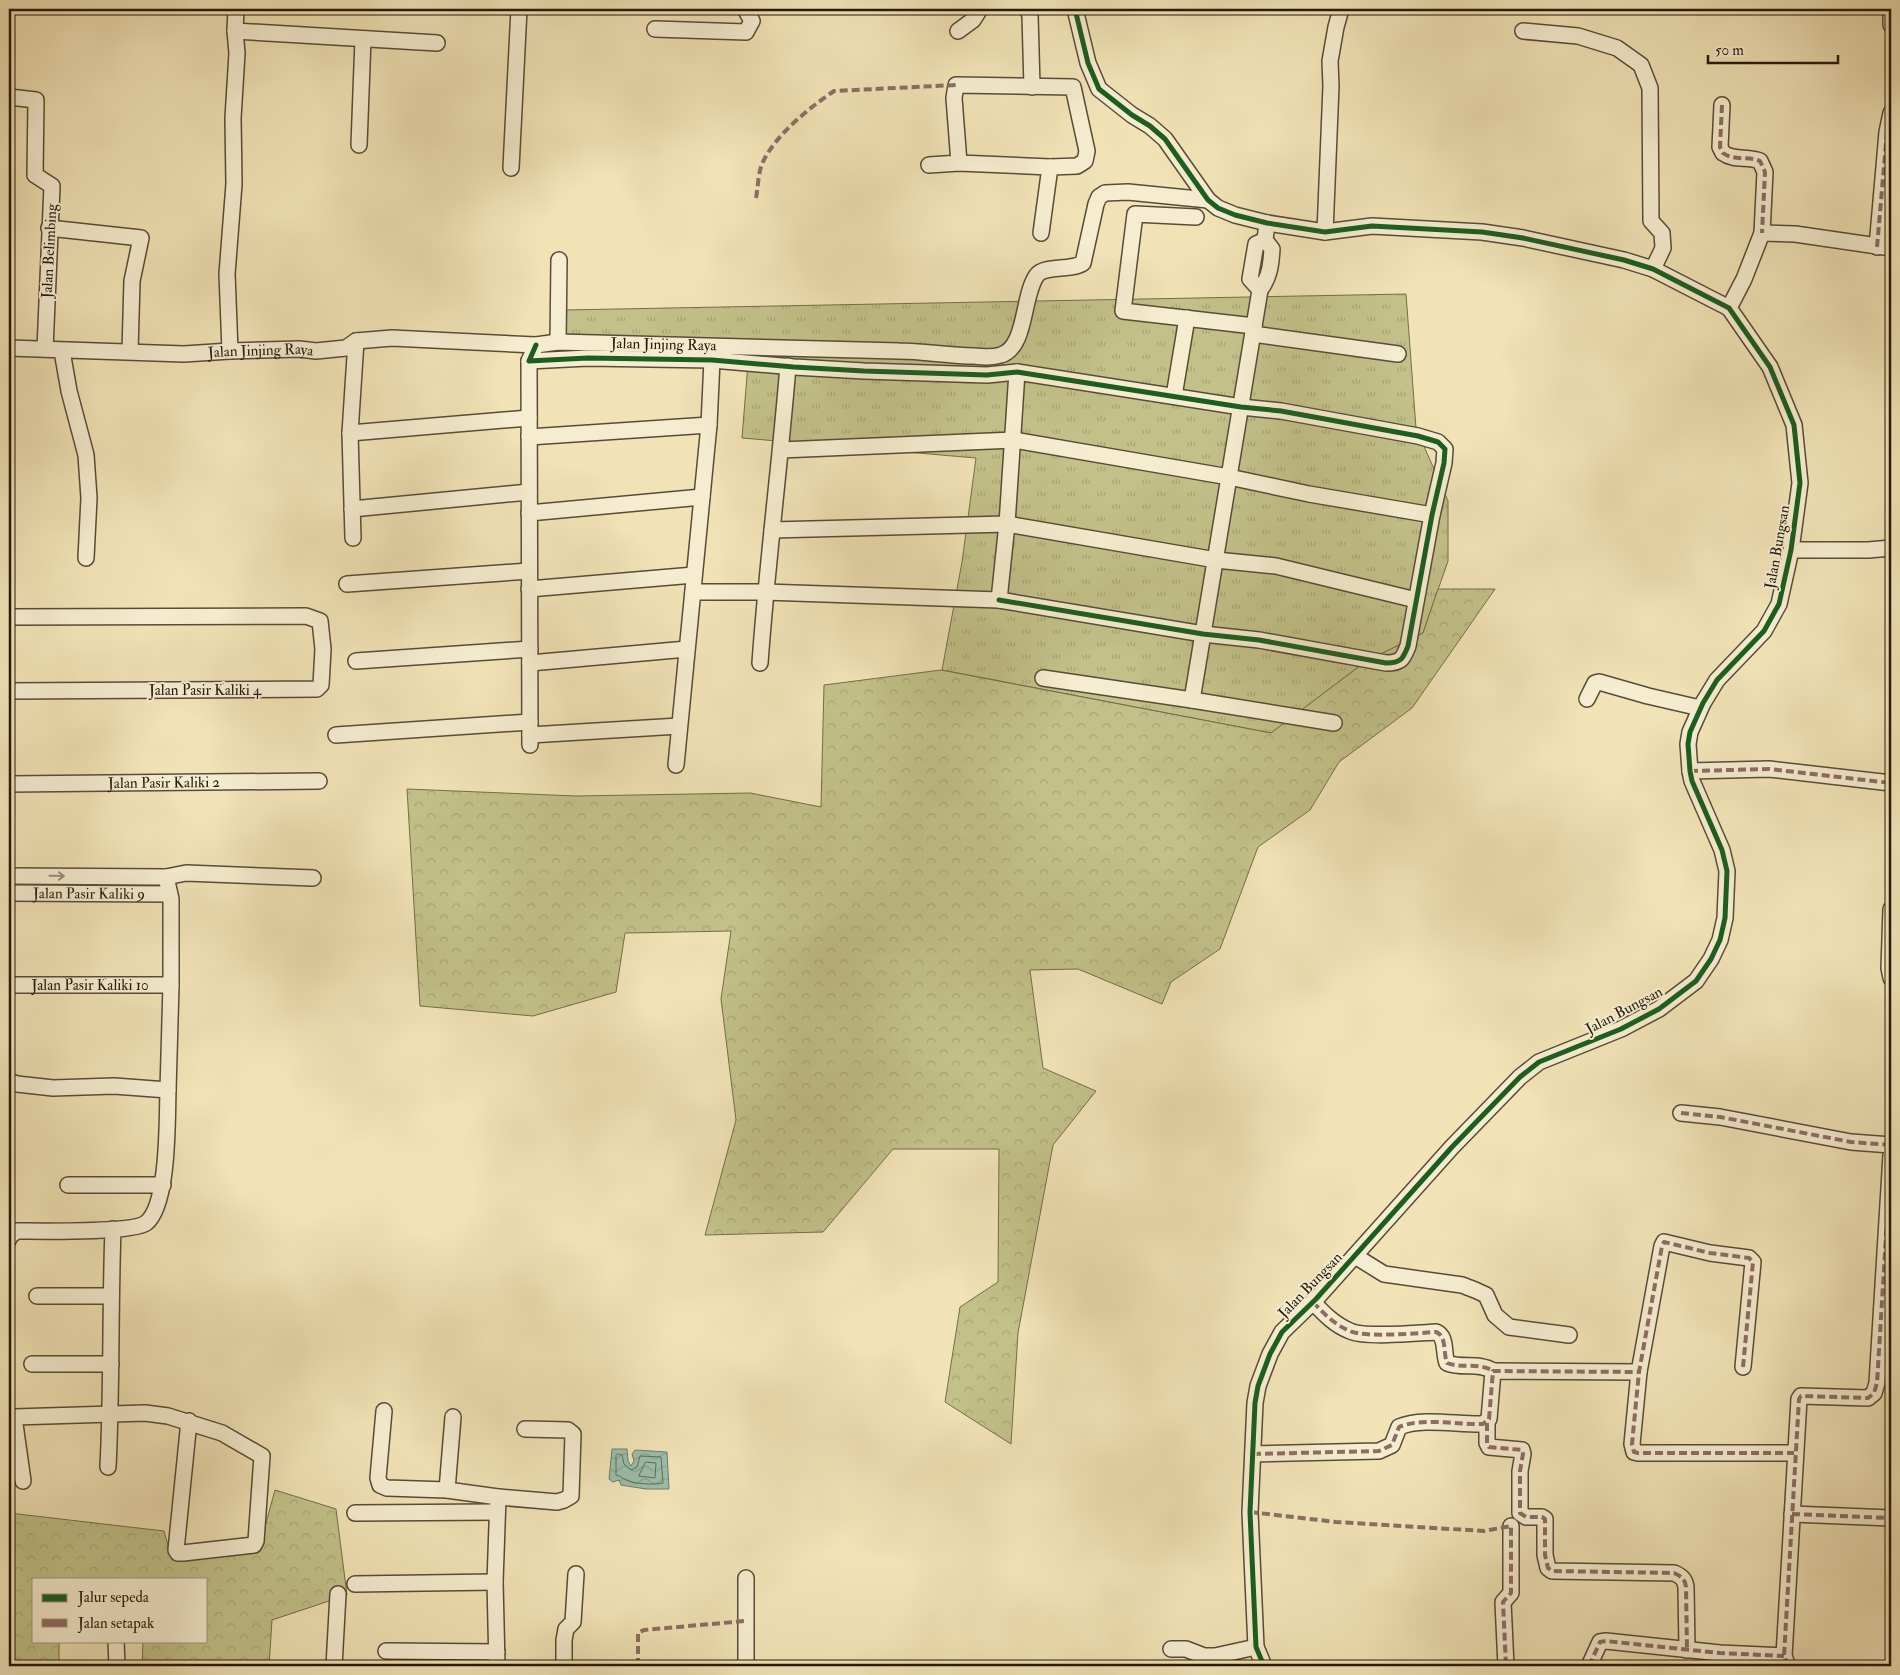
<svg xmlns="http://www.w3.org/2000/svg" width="1900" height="1675" viewBox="0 0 1900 1675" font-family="'IM FELL Double Pica',serif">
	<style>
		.grass { fill: url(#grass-tufts); stroke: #746d4b }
		.forest { fill: url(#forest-crowns); stroke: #746d4b }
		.water { fill: url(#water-waves); stroke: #6c7c6b }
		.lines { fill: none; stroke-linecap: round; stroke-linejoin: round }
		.shore { stroke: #606c5c; stroke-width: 1 }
		.street-casing { stroke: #584c37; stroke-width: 18 }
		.street { stroke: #f6edd0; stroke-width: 15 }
		.quiet { stroke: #8d6e63; stroke-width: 4; stroke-dasharray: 8 4; stroke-linecap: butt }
		.cycleway-casing { stroke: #f6edd0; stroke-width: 8 }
		.cycleway { stroke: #1b5e20; stroke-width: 5 }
		.oneway { stroke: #988e78 }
		.labels { text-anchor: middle; stroke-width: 4; stroke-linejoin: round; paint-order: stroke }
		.street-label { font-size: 15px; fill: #25190d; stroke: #f6edd0 }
	</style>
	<defs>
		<pattern id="grass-tufts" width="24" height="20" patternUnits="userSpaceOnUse" patternTransform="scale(1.25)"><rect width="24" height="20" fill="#c2c189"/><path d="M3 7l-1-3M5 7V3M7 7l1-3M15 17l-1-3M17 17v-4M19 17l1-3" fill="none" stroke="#a7a575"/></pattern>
		<pattern id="forest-crowns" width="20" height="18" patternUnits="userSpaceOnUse" patternTransform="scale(1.25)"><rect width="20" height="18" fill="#c2c189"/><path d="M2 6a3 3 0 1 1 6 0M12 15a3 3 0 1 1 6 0" fill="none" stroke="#a7a575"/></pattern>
		<pattern id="water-waves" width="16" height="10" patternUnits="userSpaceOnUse" patternTransform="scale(1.25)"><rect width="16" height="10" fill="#9bbeaa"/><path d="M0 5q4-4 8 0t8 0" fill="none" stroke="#85a391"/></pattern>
	</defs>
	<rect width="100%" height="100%" fill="#f1e3b6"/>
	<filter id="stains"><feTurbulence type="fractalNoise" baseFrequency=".004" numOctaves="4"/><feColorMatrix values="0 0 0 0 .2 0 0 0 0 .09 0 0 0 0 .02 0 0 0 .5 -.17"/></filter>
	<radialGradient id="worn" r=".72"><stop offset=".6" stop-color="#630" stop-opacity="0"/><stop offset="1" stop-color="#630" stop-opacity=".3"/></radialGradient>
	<!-- grass -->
	<path class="grass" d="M1406 294 1416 428 1448 501V561L1423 633 1365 662 1271 733 942 670 962 562 976 458 742 438 748 363 559 360 565 310Z"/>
	<!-- forest -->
	<path class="forest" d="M1438 589H1495L1412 708 1339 762 1310 810 1258 847 1220 949 1171 982 1162 1004 1078 969 1030 970 1043 1068 1096 1091 1053 1145 1018 1333 1011 1444 945 1402 960 1307 998 1282 999 1149H893L823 1232 705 1235 736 1120 721 999 731 931 625 933 616 992 533 1016 420 1006 407 789 576 796 750 793 821 807 824 685 941 670 1271 733 1365 662 1423 633Z
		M275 1490 336 1509 347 1595 272 1620 269 1666H142L143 1641H206V1579H34V1641H59V1666H9V1513L164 1531 172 1560 258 1552Z"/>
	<!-- water -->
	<path class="water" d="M612 1449H627L628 1461 631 1466 634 1461 632 1454 635 1450 667 1452 669 1489H646L621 1485 619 1480 613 1482 609 1479Z"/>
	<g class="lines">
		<!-- shore -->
		<path class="shore" d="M618 1454 622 1455 624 1464 631 1470 637 1467 640 1456 661 1457 663 1483C655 1485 634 1484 626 1480 622 1478 621 1476 616 1475V1456Z
			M646 1462 656 1463 655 1478 639 1476Z"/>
		<!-- street casing -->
		<g class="street-casing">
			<g id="street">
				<path d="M1027 9 1030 15 1032 87"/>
				<path d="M1075 9 1088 63 1099 89 1132 115 1150 126 1165 139 1208 200 1218 208 1235 215 1267 223 1325 232 1372 226 1482 232 1523 238 1624 260 1653 269 1729 308 1770 367 1794 425 1800 483 1791 550 1779 604 1764 631 1717 680 1703 703 1690 732 1688 744 1690 771 1692 781 1722 850 1727 871 1725 918 1720 940 1711 959 1696 981 1659 1009 1621 1029 1539 1062 1520 1077 1452 1147 1316 1299 1282 1332 1270 1354 1258 1386 1255 1403 1250 1512 1256 1647 1264 1666"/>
				<path d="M1891 9V25"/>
				<path d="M655 29 746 32 752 21 745 9"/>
				<path d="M235 31 437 43"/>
				<path d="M958 31 973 20 980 9"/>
				<path d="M1523 31 1578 36 1617 48 1641 65 1650 88 1651 221 1662 233 1663 248 1653 269"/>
				<path d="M9 97 36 100 35 175 52 186 45 349"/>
				<path d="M1722 105 1720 147 1723 153C1734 161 1748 156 1760 161L1765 172 1762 233"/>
				<path d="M359 145 363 39"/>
				<path d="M929 165 959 163 1050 167 1077 166 1085 161 1087 151 1073 87 956 85 954 98 959 163"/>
				<path d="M511 168 519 9"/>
				<path d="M1196 217 1135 214 1123 311 1254 326"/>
				<path d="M1267 223 1265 240 1272 249C1271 264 1270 277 1260 290L1192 700 1334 723"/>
				<path d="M49 228 141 238 132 281 130 351"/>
				<path d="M1325 232 1331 86 1330 61 1336 27 1341 9"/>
				<path d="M1041 233 1050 167"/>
				<path d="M1877 247 1887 132 1891 113"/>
				<path d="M1260 290 1250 279 1256 244 1265 240"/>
				<path d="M1729 308 1744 279 1762 233 1795 234 1891 248"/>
				<path d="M1253 334 1398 354"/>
				<path d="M558 342 559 260"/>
				<path d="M536 345 529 361 588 358 712 360 794 367 864 371 987 375 1017 372 1241 407 1281 411 1418 436 1438 442 1445 449 1444 463 1432 515 1408 646C1403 659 1401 663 1386 663L1259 640 1203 634 999 600"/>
				<path id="s1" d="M9 348 184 354 230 351 299 349 316 351 346 348 356 341 392 338 536 345 558 342C671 344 785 347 899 351 924 351 949 356 974 356 983 357 992 358 1001 355 1027 347 1022 295 1037 275 1045 265 1071 271 1083 263L1096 204 1099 197 1105 193 1128 192 1208 200"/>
				<path d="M62 351 69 391 86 455 89 498 86 558"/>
				<path d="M230 351 227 274 234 184 233 118 237 53 235 31 236 9"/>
				<path d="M529 361 530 745"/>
				<path d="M1174 396 1187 318"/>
				<path d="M350 433 529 418"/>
				<path d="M529 437 709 425"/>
				<path d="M781 450 1014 440 1229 477 1309 494 1432 515"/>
				<path d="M352 509 529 492"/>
				<path d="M529 513 702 497"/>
				<path d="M772 530 1007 524 1216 560 1276 566 1416 600"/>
				<path d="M353 538 350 433 356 341"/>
				<path d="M1791 550H1868L1891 548"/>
				<path d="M347 584 529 571"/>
				<path d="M529 589 694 575"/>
				<path d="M693 592H765L999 600 1007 524 1017 372"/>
				<path d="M9 617 306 616 320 621 323 649 321 685 317 689 9 691"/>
				<path d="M356 661 530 649"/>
				<path d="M530 663 687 649"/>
				<path d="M760 663C767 564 780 465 788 366"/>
				<path d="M1043 678 1192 700"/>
				<path d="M1587 699 1595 683 1599 682 1648 696 1700 708"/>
				<path d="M336 735 530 722"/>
				<path d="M530 735 679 726"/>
				<path d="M676 765 709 425 712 360"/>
				<path d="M1690 771 1769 769 1891 783"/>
				<path id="s2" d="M9 784 319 781"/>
				<path d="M9 876 166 877"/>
				<path id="s3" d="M9 893 169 894"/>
				<path d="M1891 909 1889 968 1891 978"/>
				<path id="s4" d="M9 985H171"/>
				<path d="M9 1081 17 1084 53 1088 114 1086 168 1090C167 1119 169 1205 146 1223 133 1233 39 1231 17 1231L10 1236 9 1239"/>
				<path d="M168 1090 171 985V899L166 877 186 873 313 878"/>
				<path d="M1681 1113 1720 1117 1851 1142 1891 1145"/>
				<path d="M68 1185H163"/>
				<path d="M1355 1256 1384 1274 1462 1285 1475 1290 1486 1295 1495 1315 1509 1327 1569 1335"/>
				<path d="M37 1296H111"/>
				<path d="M1313 1302C1324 1314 1335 1325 1350 1331 1364 1338 1418 1333 1436 1332 1447 1336 1443 1353 1447 1363 1463 1369 1479 1362 1493 1371"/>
				<path d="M32 1364H111"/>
				<path d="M1743 1367 1753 1262 1749 1258 1710 1253 1664 1242 1662 1246 1639 1372 1632 1444 1634 1452 1638 1453H1794"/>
				<path d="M384 1411 378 1478 380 1485 387 1488 447 1490 498 1497 495 1582 497 1666"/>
				<path d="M9 1415 14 1417 145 1413 168 1416 222 1433 262 1456 256 1541 254 1545 183 1553H178L176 1550 189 1421"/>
				<path d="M14 1417 23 1481"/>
				<path d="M1487 1423V1443L1489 1447 1522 1450 1523 1454 1520 1471V1513L1526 1517H1542L1545 1519V1555L1548 1568 1552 1571 1674 1573C1681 1576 1685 1579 1686 1587L1687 1650"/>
				<path d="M1253 1454 1379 1451 1392 1445 1399 1427C1422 1417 1458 1425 1483 1424L1489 1419 1493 1371 1639 1372"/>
				<path d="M108 1467C112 1388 110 1309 113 1229"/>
				<path d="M447 1490 453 1417"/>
				<path d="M498 1497 557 1502 564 1500 571 1496 573 1434 568 1430 525 1429"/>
				<path d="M355 1513 496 1512"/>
				<path d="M1792 1514 1891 1518"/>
				<path d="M355 1584 495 1582"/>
				<path d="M116 1641 117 1666"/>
				<path d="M1171 1649H1186L1204 1656H1215L1256 1647"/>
				<path d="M386 1651 497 1652"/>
				<path d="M334 1666 338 1594"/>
				<path d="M564 1666V1640L566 1629 573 1622 576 1574"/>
				<path d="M746 1666V1578"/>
				<path d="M1506 1666 1503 1602 1511 1593V1526"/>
				<path d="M1589 1666 1600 1642 1606 1641 1720 1653 1784 1656"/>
				<path d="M1788 1666 1784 1656 1799 1399 1801 1396 1868 1398 1874 1393 1877 1383 1891 1155"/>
			</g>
		</g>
		<!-- street -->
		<use href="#street" class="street"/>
		<!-- quiet -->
		<path class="quiet" d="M1891 9V25
			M1722 105 1720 147 1723 153C1734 161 1748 156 1760 161L1765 172 1762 233
			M756 198C758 188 758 174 762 164 774 136 809 108 834 91L956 85
			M1877 247 1887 132 1891 113
			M1690 771 1769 769 1891 783
			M1681 1113 1720 1117 1851 1142 1891 1145
			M1313 1302C1324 1314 1335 1325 1350 1331 1364 1338 1418 1333 1436 1332 1447 1336 1443 1353 1447 1363 1463 1369 1479 1362 1493 1371
			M1743 1367 1753 1262 1749 1258 1710 1253 1664 1242 1662 1246 1639 1372 1632 1444 1634 1452 1638 1453H1794
			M1487 1423V1443L1489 1447 1522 1450 1523 1454 1520 1471V1513L1526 1517H1542L1545 1519V1555L1548 1568 1552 1571 1674 1573C1681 1576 1685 1579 1686 1587L1687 1650
			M1253 1454 1379 1451 1392 1445 1399 1427C1422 1417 1458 1425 1483 1424L1489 1419 1493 1371 1639 1372
			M1250 1512 1336 1522 1484 1531 1511 1526V1593L1503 1602 1506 1666
			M1792 1514 1891 1518
			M638 1666V1633L644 1630 745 1621
			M1589 1666 1600 1642 1606 1641 1720 1653 1784 1656
			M1788 1666 1784 1656 1799 1399 1801 1396 1868 1398 1874 1393 1877 1383 1891 1155"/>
		<!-- cycleway casing -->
		<g class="cycleway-casing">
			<path id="cycleway" d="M1075 9 1088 63 1099 89 1132 115 1150 126 1165 139 1208 200 1218 208 1235 215 1267 223 1325 232 1372 226 1482 232 1523 238 1624 260 1653 269 1729 308 1770 367 1794 425 1800 483 1791 550 1779 604 1764 631 1717 680 1703 703 1690 732 1688 744 1690 771 1692 781 1722 850 1727 871 1725 918 1720 940 1711 959 1696 981 1659 1009 1621 1029 1539 1062 1520 1077 1452 1147 1316 1299 1282 1332 1270 1354 1258 1386 1255 1403 1250 1512 1256 1647 1264 1666
				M536 345 529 361 588 358 712 360 794 367 864 371 987 375 1017 372 1241 407 1281 411 1418 436 1438 442 1445 449 1444 463 1432 515 1408 646C1403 659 1401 663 1386 663L1259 640 1203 634 999 600"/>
		</g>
		<!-- cycleway -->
		<use href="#cycleway" class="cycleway"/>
	</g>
	<!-- one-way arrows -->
	<defs><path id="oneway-shaft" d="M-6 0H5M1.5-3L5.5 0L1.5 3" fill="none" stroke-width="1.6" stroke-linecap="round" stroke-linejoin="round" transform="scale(1.25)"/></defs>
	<use class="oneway" href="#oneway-shaft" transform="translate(57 876) rotate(1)"/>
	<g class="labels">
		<!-- street labels -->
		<g class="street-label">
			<text transform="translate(49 251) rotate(-87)" y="5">Jalan Belimbing</text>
			<text dy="5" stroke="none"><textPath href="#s1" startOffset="658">Jalan Jinjing Raya</textPath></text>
			<text dy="5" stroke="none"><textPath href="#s1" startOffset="252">Jalan Jinjing Raya</textPath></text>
			<text transform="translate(1777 547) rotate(-80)" y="5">Jalan Bungsan</text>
			<text x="205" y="695">Jalan Pasir Kaliki 4</text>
			<text dy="5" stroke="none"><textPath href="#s2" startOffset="155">Jalan Pasir Kaliki 2</textPath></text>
			<text dy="5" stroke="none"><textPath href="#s3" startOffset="80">Jalan Pasir Kaliki 9</textPath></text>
			<text dy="5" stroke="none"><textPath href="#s4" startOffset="81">Jalan Pasir Kaliki 10</textPath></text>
			<text transform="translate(1624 1010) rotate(-28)" y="5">Jalan Bungsan</text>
			<text transform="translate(1310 1285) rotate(-46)" y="5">Jalan Bungsan</text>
		</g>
	</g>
	<!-- margin -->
	<rect width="1900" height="1675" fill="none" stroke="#f1e3b6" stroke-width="30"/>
	<rect x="10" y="10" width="1880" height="1655" fill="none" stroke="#25190d" stroke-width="2.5"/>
	<rect x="15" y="15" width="1870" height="1645" fill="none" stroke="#25190d"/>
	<!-- legend -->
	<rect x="32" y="1578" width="175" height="65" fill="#f6edd0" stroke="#a29882"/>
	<rect x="42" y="1594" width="25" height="8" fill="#1b5e20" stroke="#a29882"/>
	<text x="78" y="1602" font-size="15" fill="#25190d">Jalur sepeda</text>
	<rect x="42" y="1619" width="25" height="8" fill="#8d6e63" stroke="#a29882"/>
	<text x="78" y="1628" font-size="15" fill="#25190d">Jalan setapak</text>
	<!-- scale -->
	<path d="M1708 55v8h130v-8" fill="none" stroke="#25190d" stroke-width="2.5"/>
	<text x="1715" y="55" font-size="15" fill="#25190d" stroke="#f6edd0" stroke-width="4" paint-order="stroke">50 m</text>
	<rect width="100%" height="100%" filter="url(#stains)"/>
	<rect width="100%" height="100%" fill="url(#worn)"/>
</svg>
